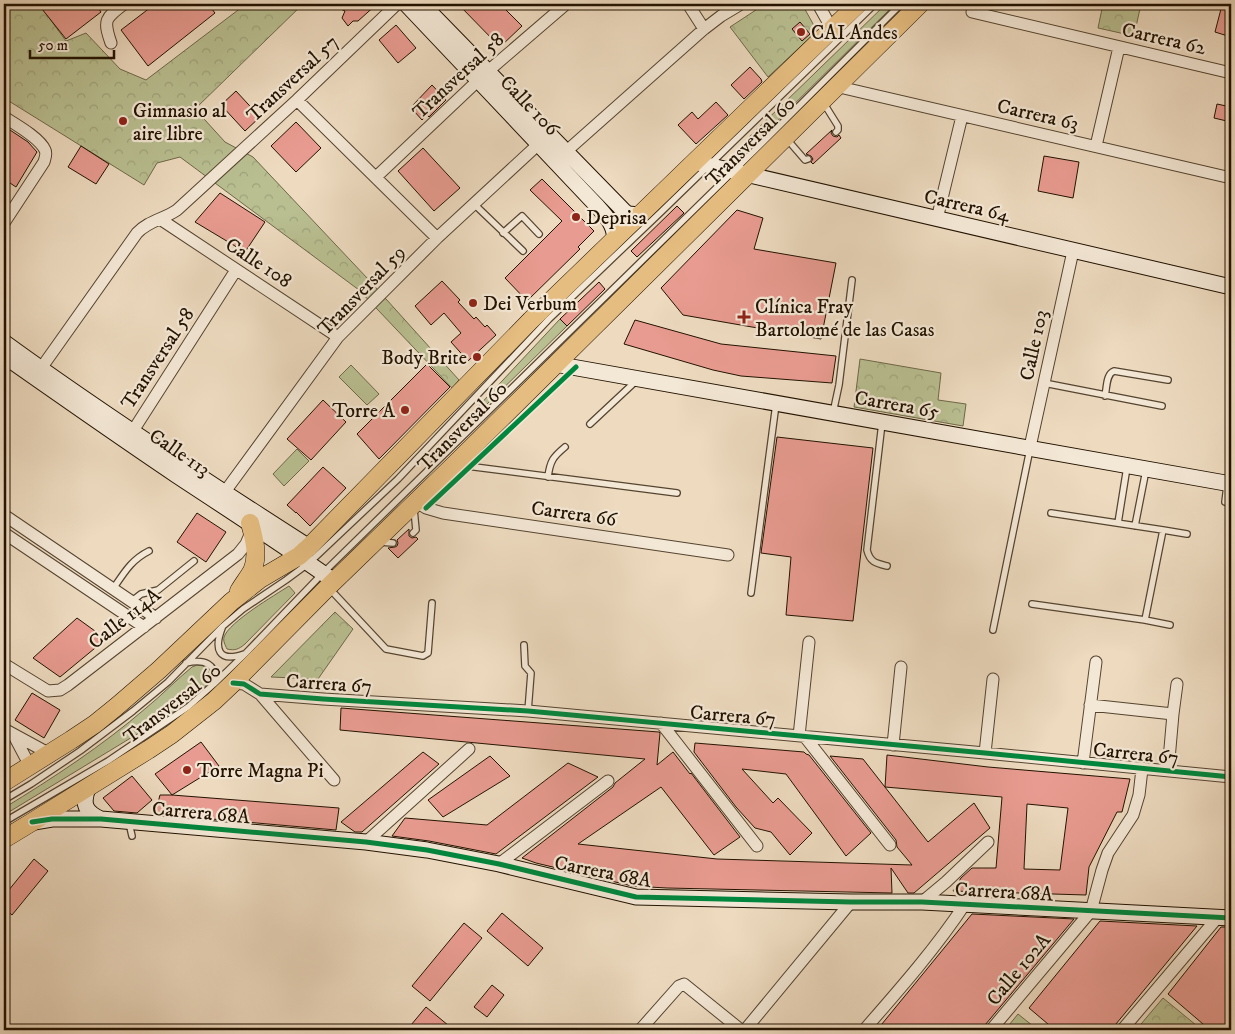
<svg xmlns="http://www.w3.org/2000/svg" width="1235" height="1034" viewBox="0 0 1235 1034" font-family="'IM FELL DW Pica',serif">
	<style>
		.grass { fill: #b9bf91; stroke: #6e6848 }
		.park { fill: url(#park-crowns); stroke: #6e6848 }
		.building { fill: #e89b90; stroke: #221200; fill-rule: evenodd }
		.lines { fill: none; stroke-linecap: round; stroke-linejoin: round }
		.lane-casing { stroke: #554430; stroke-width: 8 }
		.street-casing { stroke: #554430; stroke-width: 13 }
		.secondary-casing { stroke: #221200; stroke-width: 17 }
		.primary-casing { stroke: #221200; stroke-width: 19 }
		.lane { stroke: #f3e7d5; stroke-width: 5.5 }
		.street { stroke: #f3e7d5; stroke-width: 11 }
		.secondary { stroke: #f3e7d5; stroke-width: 15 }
		.primary { stroke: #e6bd80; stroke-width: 18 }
		.cycleway-casing { stroke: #f3e7d5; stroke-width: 8 }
		.cycleway { stroke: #00873e; stroke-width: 5 }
		.poi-dot { fill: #8f2418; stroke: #f3e7d5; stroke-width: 2 }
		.labels { text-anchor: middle; stroke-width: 4.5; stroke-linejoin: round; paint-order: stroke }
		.poi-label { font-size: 20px; fill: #221200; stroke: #f3e7d5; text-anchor: start }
		.street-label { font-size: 20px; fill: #221200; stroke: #f3e7d5 }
	</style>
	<defs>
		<pattern id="park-crowns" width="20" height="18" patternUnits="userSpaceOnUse" patternTransform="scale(1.25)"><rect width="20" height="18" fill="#b9bf91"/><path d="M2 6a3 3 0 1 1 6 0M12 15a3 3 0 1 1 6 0" fill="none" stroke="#9fa37b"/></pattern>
	</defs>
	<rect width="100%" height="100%" fill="#eddabf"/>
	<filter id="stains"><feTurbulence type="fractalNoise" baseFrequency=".004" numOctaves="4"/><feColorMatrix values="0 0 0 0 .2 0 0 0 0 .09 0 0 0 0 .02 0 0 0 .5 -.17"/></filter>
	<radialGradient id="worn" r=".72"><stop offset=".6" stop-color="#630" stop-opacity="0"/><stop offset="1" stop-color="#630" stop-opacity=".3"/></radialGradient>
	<!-- grass -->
	<path class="grass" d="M886 4H895L753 145 747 139Z
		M560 319 567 326 447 443 446 441Z
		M351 365 379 394 367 405 339 377Z
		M297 449 309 461 284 486 273 474Z
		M289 586 295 593 245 644C239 649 235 651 227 649 225 645 223 641 224 637 229 622 275 595 289 586Z
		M197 665C202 666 208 665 210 672 214 686 189 700 180 708L4 815V808C53 778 102 746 146 708 162 695 176 680 192 667Z"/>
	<!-- park -->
	<path class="park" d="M4 4H39L66 41 86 33 120 69 146 80 246 4H303L195 109 225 142 253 157 368 279 459 380 452 388 359 290 180 157 157 163 144 185 4 98Z
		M765 4H802L817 31 768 77 730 27Z
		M1103 4H1141L1134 36 1098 28Z
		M860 359 941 373 938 400 966 404 963 426 854 407Z
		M335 612 353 629 318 679 271 677Z
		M1163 998 1202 1030H1136Z
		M1018 1014 1038 1030H1005Z"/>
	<!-- building -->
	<path class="building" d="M38 4H95L101 12 66 39Z
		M155 4H208L215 13 148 66 121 30Z
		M330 4H377L358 21H353L348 26 342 18 345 11Z
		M458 4H500L522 26 500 47Z
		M1222 5 1231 7V37L1215 32Z
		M800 22 810 34 802 41 792 29Z
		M396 25 416 48 398 63 379 40Z
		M750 67 761 79 762 82 744 99 731 85Z
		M432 85 446 100 429 117 427 115 422 120 414 111 417 109 413 105Z
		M236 91 260 117 245 131 221 105Z
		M716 102 728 115 696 144 678 125 692 112 698 119Z
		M1217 104 1231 107V122L1214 118Z
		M296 122 321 148 296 172 271 146Z
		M4 126 28 142 37 152 16 187 4 179Z
		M832 130 831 133 833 136 837 137 839 135 841 138 813 164 811 162 813 159 811 156 806 154Z
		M81 146 109 164 96 184 68 167Z
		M423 148 460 188 434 211 398 171Z
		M1044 156 1079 162 1073 198 1038 191Z
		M542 179 594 231 578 247 580 249 527 301 505 278 562 221 530 190Z
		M220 193 265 222 245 252 195 222Z
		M677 206 684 213 637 257 631 251Z
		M737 210 763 218 754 249 836 263 821 339 683 315 661 288Z
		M442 281 460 300 458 302 474 319 476 317 485 327 487 325 496 335 468 361 451 342 461 333 444 313 431 325 415 306Z
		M599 282 605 289 567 326 560 319Z
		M635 320 721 344 836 356 832 383 741 376 713 370 624 344Z
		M427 364 450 387 379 459 357 434Z
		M323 400 346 422 311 460 287 439Z
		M777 437 873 448 853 621 786 615 791 557 761 553Z
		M323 467 346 488 310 526 296 512V513L287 505Z
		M197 513 226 532 206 562 177 542Z
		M409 529V536L412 538 416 537 418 539 398 558 388 548 395 547 397 546 398 543 397 540Z
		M77 618 106 639 60 677 33 658Z
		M32 693 60 710 44 738 15 720Z
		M341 708 659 732 660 733 657 765 673 752 690 774 691 773 740 837 714 855 661 787 578 844 717 859 912 865 897 847 896 840 830 756 863 759 928 842 974 803 990 828 914 893H908L891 868 892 893 667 888 632 886 536 863 522 858 613 787 615 783 645 759 340 730Z
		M201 742 219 766 172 795 155 774Z
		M695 743 804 752 806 754 809 755 871 833 846 856 786 774 742 769 773 803 778 798 812 833 790 855 771 832 755 828 736 807 694 752Z
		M423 752 439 764 362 832H355L341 822Z
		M887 755 988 767 1130 779 1122 812H1117L1089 867 1086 895 953 891 961 878 972 868H996L1002 797 885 787ZM1027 804 1068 808 1060 870 1024 869Z
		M490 756 510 776 443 817 428 800Z
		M568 763 598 777 496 854 429 841 392 836 405 818 487 825Z
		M132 776 152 800 137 813 114 811 103 798Z
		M160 795H172L339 808 336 830 155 814Z
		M34 859 48 871 12 915 4 908V896Z
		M502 913 543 948 528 966 487 931Z
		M972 914 1074 919 985 1025 984 1030H877Z
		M1100 921 1197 926 1111 1030H1055L1029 1008Z
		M464 923 482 938 430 1001 412 986Z
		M1221 927H1231V1030H1210L1168 994Z
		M492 985 504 995 487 1017 474 1007Z
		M426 1007 454 1030H418L411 1025Z"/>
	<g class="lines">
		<!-- lane casing -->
		<g class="lane-casing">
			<path id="lane" d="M823 102 838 126V130L836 132
				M786 138 805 160 808 159
				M474 204 523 251
				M503 233 522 216 539 234
				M1044 383 1162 406
				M1105 396C1107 387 1106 374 1114 371L1168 380
				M833 413 839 385 852 280
				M882 423 867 550C870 562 875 563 887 566
				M590 424 636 381
				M459 465 677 493
				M548 477C550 461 553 457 565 447
				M1225 502 1227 485
				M1051 513 1163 530 1145 620
				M1118 523 1127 467
				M1135 526 1146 470
				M1163 530 1187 534
				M413 533 416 530 414 509
				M379 542 393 543
				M329 588 386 649 423 656 428 653 432 603
				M113 589C124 573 131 560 149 551
				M751 593 776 404
				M132 601 141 594 158 590 194 561
				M1032 604 1145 620 1170 625
				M222 628C214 649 218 663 244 654
				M993 630 1030 449
				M524 645 525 666 531 673 528 711
				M186 663C204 659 218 663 214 684
				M4 800 31 784 80 751 133 711 168 682 223 626 243 609 286 580 309 563 398 479 549 319 662 211 875 4
				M4 822 108 761 139 740 188 707 214 684 246 653 323 573 754 151 901 4
				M129 823 132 836"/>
		</g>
		<!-- street casing -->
		<g class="street-casing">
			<path id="street" d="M688 4 704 29
				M818 4 832 29
				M972 12 1231 73
				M111 43C103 20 105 18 124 4
				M835 86 1231 178
				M297 100 437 238
				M4 117C15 124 40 138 45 150 47 154 45 158 44 162L4 223
				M1096 146 1119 47
				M561 156 704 29 721 16 741 4
				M376 177 487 72 566 4
				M160 219 338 337
				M937 219 962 116
				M37 374 137 233C148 221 164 219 177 210L297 100 397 4
				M129 437 236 270
				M1030 447 1073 251
				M224 493 338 337 437 238 544 139
				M416 502 426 508 443 513 728 555
				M4 515 156 618
				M4 533 144 627
				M4 664 48 691 60 690 68 685 238 554 246 544 252 530
				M233 683 244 684 260 694 323 699 528 711 985 753 1231 777
				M260 694 334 780
				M1090 705 1173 714
				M661 723 757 846
				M4 729 50 754
				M13 734 30 766
				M799 736 809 642
				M805 737 890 845
				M893 745 901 667
				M985 753 993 679
				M1083 763 1096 662
				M1168 771 1173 714 1177 684
				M366 842 469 749
				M499 864 608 781
				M922 902 946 882 988 842
				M640 1030 679 986 684 984 741 1030
				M745 1030 851 902
				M864 1030C899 990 936 948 965 904
				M991 1030 1091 911 1102 870 1108 853 1133 815 1139 795 1142 769
				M1122 1030 1218 917"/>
		</g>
		<!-- secondary casing -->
		<g class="secondary-casing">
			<path id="secondary" d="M406 4 598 207C607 217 614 225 615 239
				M422 4 624 211 628 214 640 215
				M694 162 1231 287
				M4 342C103 414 206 481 309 547
				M4 356C61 396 118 436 176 475 229 510 282 544 334 581
				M555 364 1231 484
				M88 788C82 804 85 812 101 819
				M34 822 52 819H101L366 842 427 850 499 864 636 897 851 902H922L1231 918"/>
		</g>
		<!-- primary casing -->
		<g class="primary-casing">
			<path id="primary" d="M239 591C243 584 248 578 252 571 259 556 254 538 250 523
				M4 782 71 740 95 724 116 707 159 670 231 602 260 579 299 556 309 547 531 320 858 4
				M4 839 32 822 148 750 172 734 214 701 233 683 328 587 454 465 920 4"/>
		</g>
		<!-- lane -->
		<use href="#lane" class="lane"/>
		<!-- street -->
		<use href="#street" class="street"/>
		<!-- secondary -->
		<use href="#secondary" class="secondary"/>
		<!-- primary -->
		<use href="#primary" class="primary"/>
		<!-- cycleway casing -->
		<g class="cycleway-casing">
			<path id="cycleway" d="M426 508 576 367
				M233 683 244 684 260 694 323 699 528 711 985 753 1231 777
				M32 822 52 819H101L366 842 427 850 499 864 636 897 851 902H922L1231 918"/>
		</g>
		<!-- cycleway -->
		<use href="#cycleway" class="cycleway"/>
	</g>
	<!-- markers -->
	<g class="poi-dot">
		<circle cx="801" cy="32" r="5"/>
		<circle cx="123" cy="121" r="5"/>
		<circle cx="576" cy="217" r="5"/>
		<circle cx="473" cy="303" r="5"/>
		<path d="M741.5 309.5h5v5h5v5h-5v5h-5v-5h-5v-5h5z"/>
		<circle cx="477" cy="357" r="5"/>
		<circle cx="405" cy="410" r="5"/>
		<circle cx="187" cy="770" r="5"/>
	</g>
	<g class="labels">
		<!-- poi labels -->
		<g class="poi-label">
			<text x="811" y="39">CAI Andes</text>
			<text x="133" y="117">Gimnasio al<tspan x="133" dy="23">aire libre</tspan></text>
			<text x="586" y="224">Deprisa</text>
			<text x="483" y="310">Dei Verbum</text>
			<text x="755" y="313">Clínica Fray<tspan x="755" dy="23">Bartolomé de las Casas</tspan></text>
			<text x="467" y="364" text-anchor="end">Body Brite</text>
			<text x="395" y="417" text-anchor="end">Torre A</text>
			<text x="197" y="777">Torre Magna Pi</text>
		</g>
		<!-- street labels -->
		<g class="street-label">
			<text transform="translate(1164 38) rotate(13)" y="7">Carrera 62</text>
			<text transform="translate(458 75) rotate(-43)" y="7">Transversal 58</text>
			<text transform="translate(292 78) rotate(-43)" y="7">Transversal 57</text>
			<text transform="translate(530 105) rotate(46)" y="7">Calle 106</text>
			<text transform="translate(1038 114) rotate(13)" y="7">Carrera 63</text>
			<text transform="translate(750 141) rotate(-45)" y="7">Transversal 60</text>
			<text transform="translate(967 205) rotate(13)" y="7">Carrera 64</text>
			<text transform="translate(259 262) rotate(33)" y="7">Calle 108</text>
			<text transform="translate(361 290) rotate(-46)" y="7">Transversal 59</text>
			<text transform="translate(1033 345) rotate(-78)" y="7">Calle 103</text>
			<text transform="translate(157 358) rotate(-57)" y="7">Transversal 58</text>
			<text transform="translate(897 404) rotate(10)" y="7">Carrera 65</text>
			<text transform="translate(462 426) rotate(-45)" y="7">Transversal 60</text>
			<text transform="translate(180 452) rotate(34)" y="7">Calle 113</text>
			<text transform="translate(574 513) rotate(8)" y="7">Carrera 66</text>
			<text transform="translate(124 618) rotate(-38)" y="7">Calle 114A</text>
			<text transform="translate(329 683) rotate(4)" y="7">Carrera 67</text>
			<text transform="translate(172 703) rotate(-38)" y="7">Transversal 60</text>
			<text transform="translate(733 715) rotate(5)" y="7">Carrera 67</text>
			<text transform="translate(1136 753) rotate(6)" y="7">Carrera 67</text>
			<text transform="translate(201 812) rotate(5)" y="7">Carrera 68A</text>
			<text transform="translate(603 871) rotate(11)" y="7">Carrera 68A</text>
			<text transform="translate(1004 891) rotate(3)" y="7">Carrera 68A</text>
			<text transform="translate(1018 969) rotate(-50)" y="7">Calle 102A</text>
		</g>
	</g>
	<!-- margin -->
	<rect width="1235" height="1034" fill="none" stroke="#eddabf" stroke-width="20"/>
	<rect x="5" y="5" width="1225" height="1024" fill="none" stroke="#221200" stroke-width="2.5"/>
	<rect x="10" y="10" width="1215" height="1014" fill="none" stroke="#221200"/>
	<!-- scale -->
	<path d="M30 50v8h84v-8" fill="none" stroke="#221200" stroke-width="2.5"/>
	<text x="38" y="50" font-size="15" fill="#221200" stroke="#f3e7d5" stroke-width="4" paint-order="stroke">50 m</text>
	<rect width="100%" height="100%" filter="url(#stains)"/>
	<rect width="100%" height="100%" fill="url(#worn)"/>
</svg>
